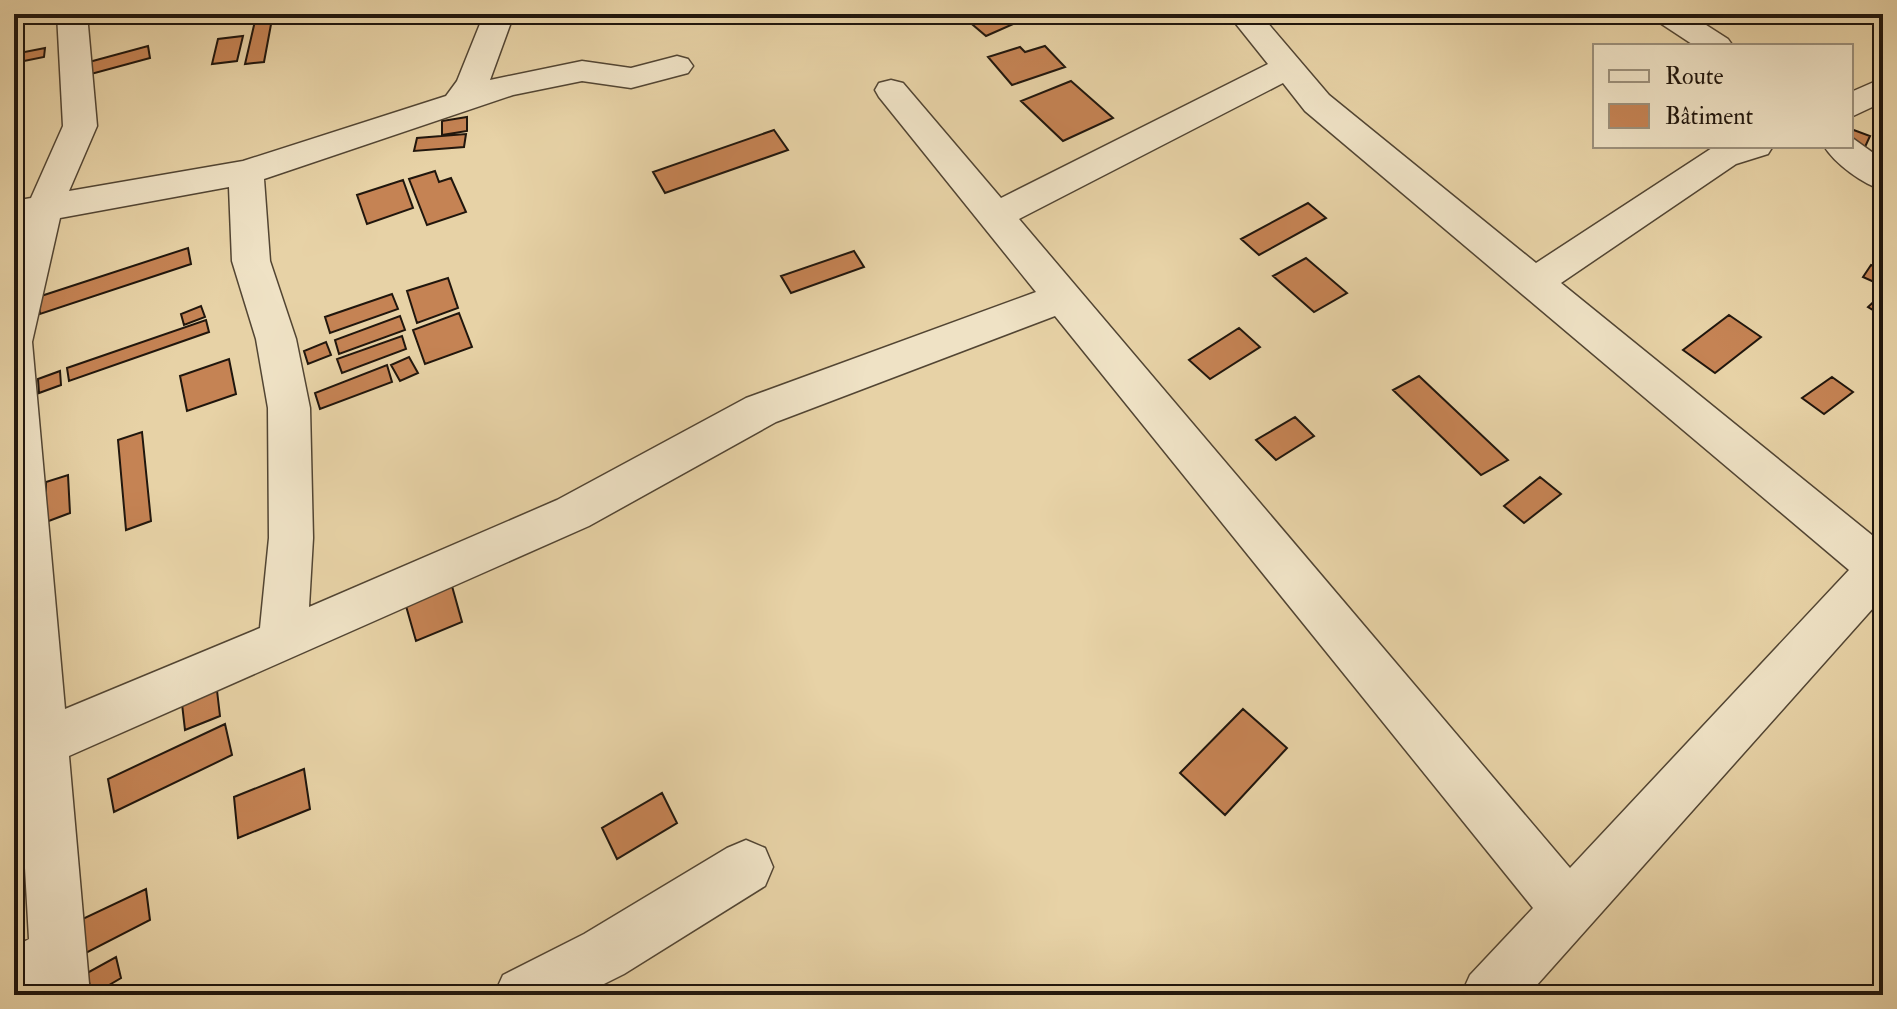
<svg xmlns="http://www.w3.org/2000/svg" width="1897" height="1009" viewBox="0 0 1897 1009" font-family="'IM FELL Double Pica',serif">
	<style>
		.building { fill: #c58354; stroke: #20160d; stroke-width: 2 }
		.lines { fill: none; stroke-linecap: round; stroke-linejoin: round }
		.minor-casing { stroke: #524533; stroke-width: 3 }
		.minor { fill: #efe2c5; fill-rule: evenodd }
	</style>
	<rect width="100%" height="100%" fill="#e7d2a6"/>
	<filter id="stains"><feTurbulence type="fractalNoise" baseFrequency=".0025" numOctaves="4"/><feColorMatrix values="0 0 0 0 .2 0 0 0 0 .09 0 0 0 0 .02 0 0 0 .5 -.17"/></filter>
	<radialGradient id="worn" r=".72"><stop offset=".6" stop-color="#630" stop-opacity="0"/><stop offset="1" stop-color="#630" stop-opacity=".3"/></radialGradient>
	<!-- building -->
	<path class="building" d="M960 14H1012L1020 21 986 36Z
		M272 19 264 62 245 64 255 21Z
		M243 36 237 61 212 64 218 39Z
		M148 46 150 58 91 74 89 62Z
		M1045 46 1065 67 1012 85 988 57 1020 47 1025 52Z
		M45 48 44 57 14 63V54Z
		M1071 81 1113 118 1063 141 1021 101Z
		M467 117V131L442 135V121Z
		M1851 129 1870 136 1865 147 1851 142Z
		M774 130 788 150 665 193 653 172Z
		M466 134 464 147 414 151 417 138Z
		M435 171 439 182 451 178 466 212 427 225 409 179Z
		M403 180 413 208 367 224 357 195Z
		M1308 203 1326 218 1259 255 1241 239Z
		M188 248 191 264 40 314 38 297Z
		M854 251 864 267 791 293 781 276Z
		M1306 258 1347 293 1314 312 1273 276Z
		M1871 265 1883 271V286L1863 277Z
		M448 278 458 308 417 323 407 291Z
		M1883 293V316L1868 307Z
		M392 294 398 309 330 333 325 317Z
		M201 306 205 317 184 325 181 314Z
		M459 313 472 347 425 364 413 330Z
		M1729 315 1761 337 1715 373 1683 350Z
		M400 316 405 330 339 354 335 340Z
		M206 320 209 332 69 381 67 368Z
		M1239 328 1260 347 1210 379 1189 360Z
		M402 336 406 349 342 373 337 359Z
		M326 342 331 355 308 364 304 351Z
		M409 357 418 373 400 381 391 365Z
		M229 359 236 394 187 411 180 376Z
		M387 365 392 382 320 409 315 393Z
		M60 371 61 385 39 393 38 379Z
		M1419 376 1508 460 1481 475 1393 390Z
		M1832 377 1853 392 1824 414 1802 398Z
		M1295 417 1314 436 1276 460 1256 440Z
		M142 432 151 521 126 530 118 440Z
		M68 475 70 513 46 522V482Z
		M1540 477 1561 494 1524 523 1504 506Z
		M450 579 462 622 416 641 404 599Z
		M216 682 220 716 185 730 181 695Z
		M1243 709 1287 748 1225 815 1180 773Z
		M225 724 232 755 114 812 108 779Z
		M304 769 310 809 238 838 234 797Z
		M662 793 677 823 617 859 602 828Z
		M146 889 150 920 78 957 74 923Z
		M116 957 121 978 92 995 87 973Z"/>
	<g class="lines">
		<!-- minor casing -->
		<g class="minor-casing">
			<path id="minor" d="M57 14H87L97 126 69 191 243 161 446 96 457 81 484 14H514L490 80 582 61 631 68 677 56 688 59 693 66 688 73 631 88 582 81 513 95 264 179 270 261 296 339 310 408 313 538 309 607 557 500 746 398 1036 292 879 97 875 90 879 83 891 80 903 83 1001 198 1268 64 1228 14H1260L1329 95 1536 263 1712 148 1773 146 1768 154 1736 164 1561 283 1883 544V597L1528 995H1461L1470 975 1533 908 1055 316 776 422 589 526 69 756 90 995H14V947L29 939 14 673V256L21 225 14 227V201L31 198 63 126ZM1283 83 1305 111 1849 570 1570 868 1019 219ZM229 187 232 261 256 339 268 408 269 538 260 628 65 709 32 342 60 218Z
				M1653 14H1689L1728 39 1733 46H1695L1657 21Z
				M1883 78V102L1851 117V92Z
				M1851 137 1883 160V190C1863 184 1835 164 1824 146H1851Z
				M746 840 765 848 773 867 765 886 624 974 582 995H494L503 975 584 934 727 848Z"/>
		</g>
		<!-- minor -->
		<use href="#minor" class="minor"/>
	</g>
	<!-- margin -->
	<rect width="1897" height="1009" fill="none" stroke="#e7d2a6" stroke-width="48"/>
	<rect x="16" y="16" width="1865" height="977" fill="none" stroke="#20160d" stroke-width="4"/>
	<rect x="24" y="24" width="1849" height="961" fill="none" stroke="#20160d" stroke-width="2"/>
	<!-- legend -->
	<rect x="1593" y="44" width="260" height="104" fill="#efe2c5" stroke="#9c907b" stroke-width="2"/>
	<rect x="1609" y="70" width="40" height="12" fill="#efe2c5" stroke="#9c907b" stroke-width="2"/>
	<text x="1665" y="84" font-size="24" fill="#20160d">Route</text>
	<rect x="1609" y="104" width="40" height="24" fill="#c58354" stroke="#9c907b" stroke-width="2"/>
	<text x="1665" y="124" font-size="24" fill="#20160d">Bâtiment</text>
	<rect width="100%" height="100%" filter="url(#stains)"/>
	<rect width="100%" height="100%" fill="url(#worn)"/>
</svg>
